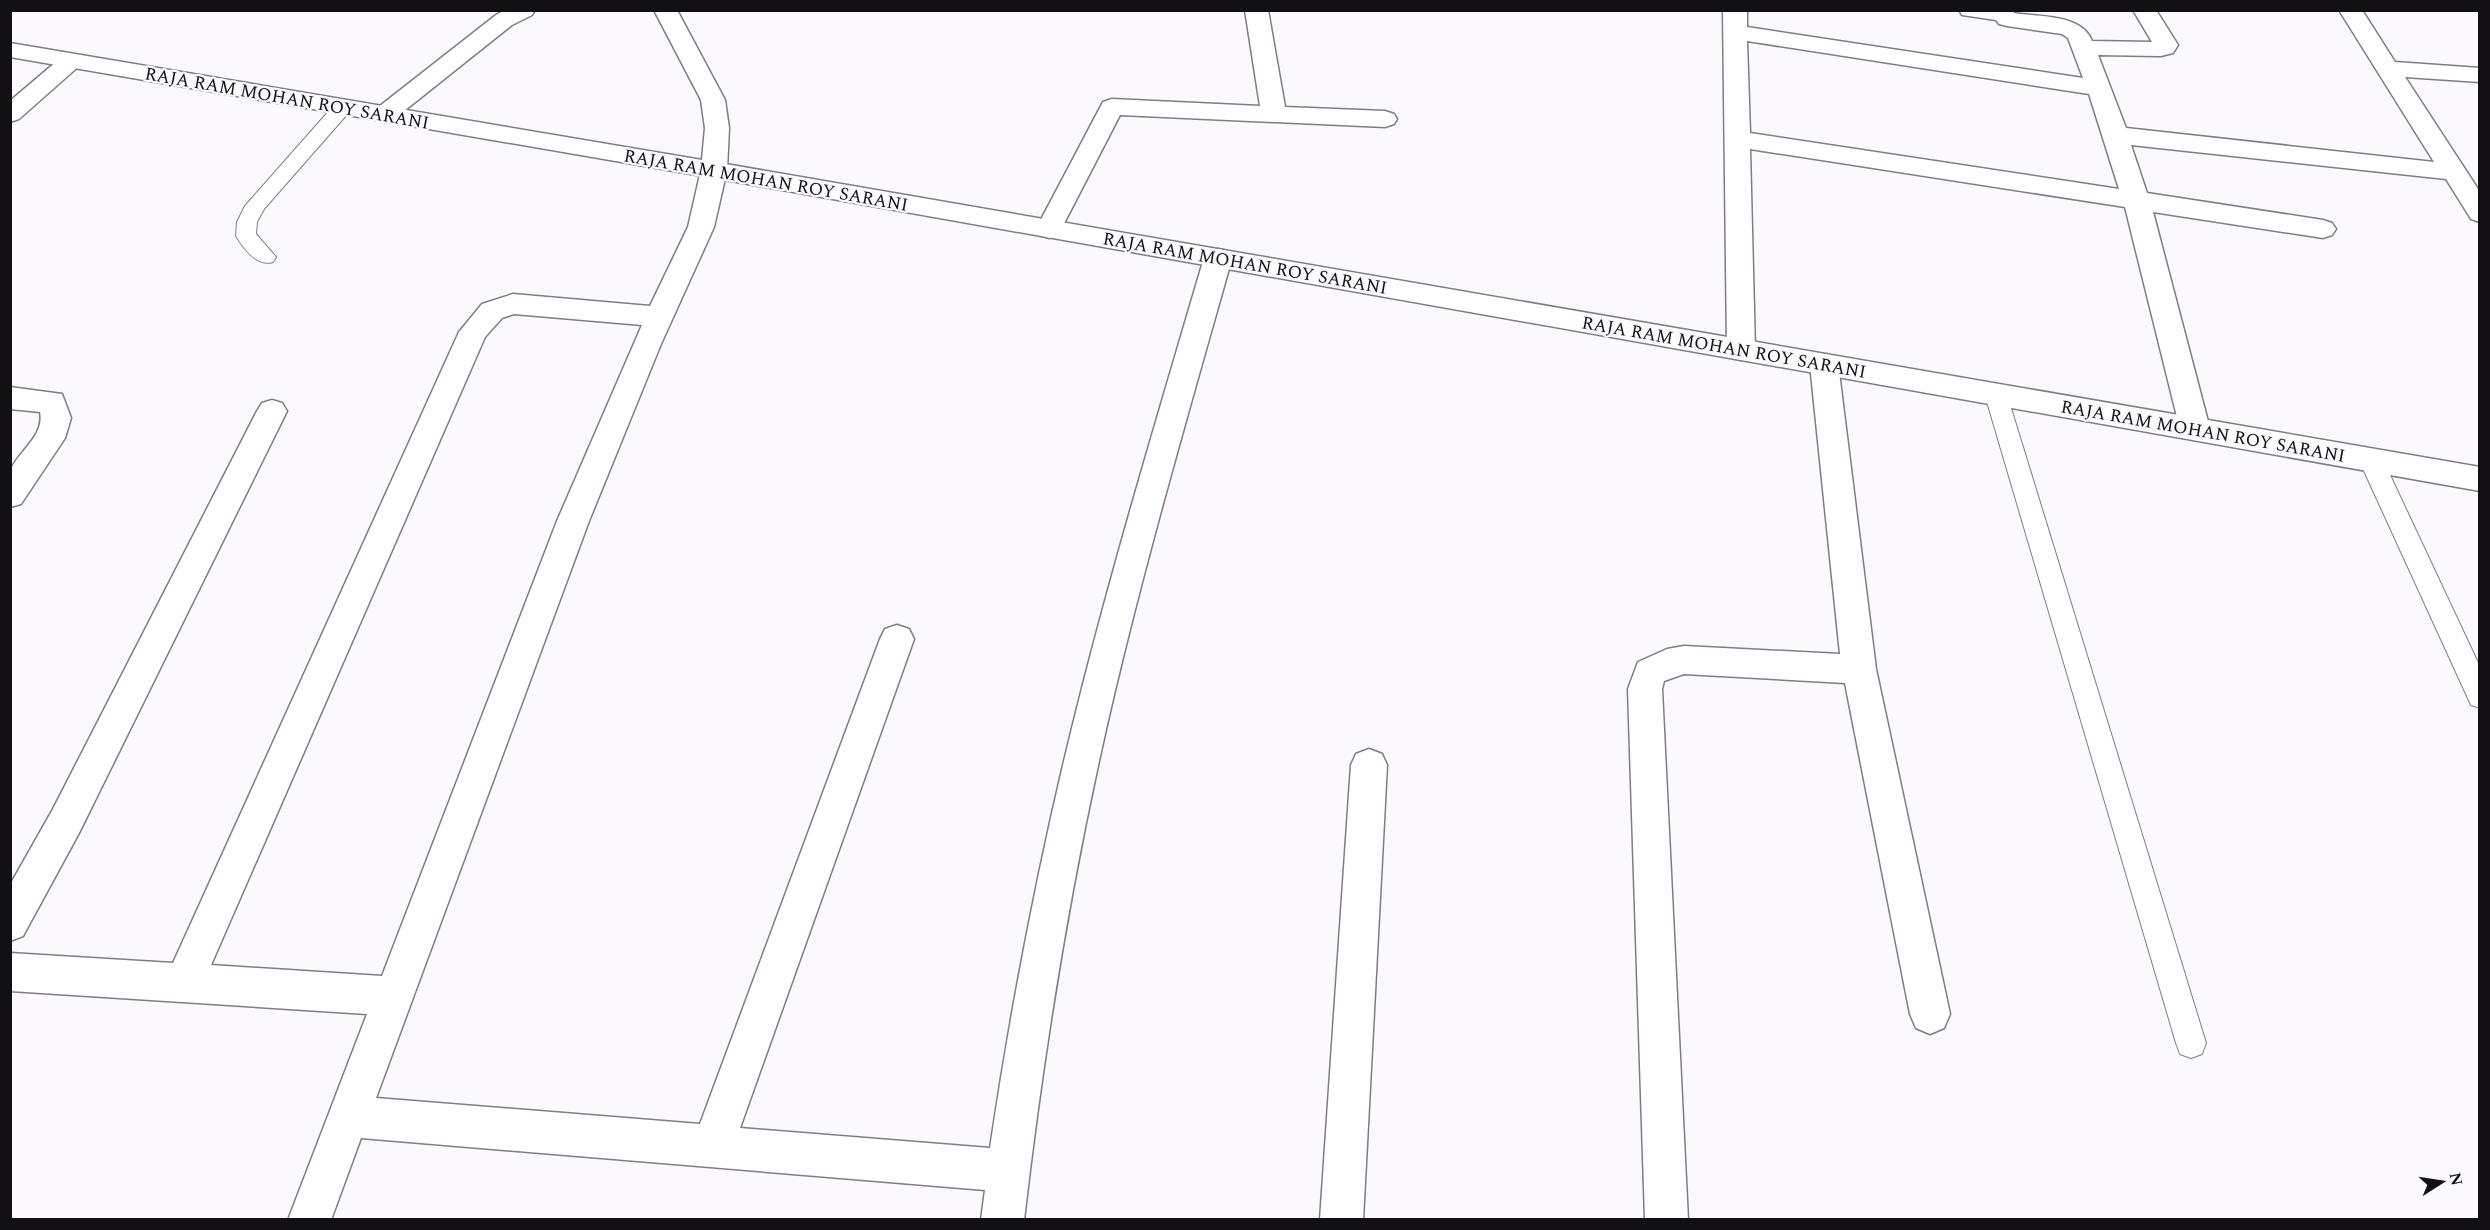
<svg xmlns="http://www.w3.org/2000/svg" width="2490" height="1230" viewBox="0 0 2490 1230" font-family="Spectral,serif">
	<style>
		.lines { fill: none; stroke-linecap: round; stroke-linejoin: round }
		.service-casing { stroke: #827b86; stroke-width: 2 }
		.minor-casing { stroke: #827b86; stroke-width: 3 }
		.tertiary-casing { stroke: #827b86; stroke-width: 3 }
		.service { fill: #fff; fill-rule: evenodd }
		.minor { fill: #fff; fill-rule: evenodd }
		.tertiary { fill: #fff; fill-rule: evenodd }
		.labels { text-anchor: middle; stroke-width: 4.5; stroke-linejoin: round; paint-order: stroke }
		.street-label { font-size: 18px; fill: #121014; stroke: #fcf9fe }
	</style>
	<rect width="100%" height="100%" fill="#fcf9fe"/>
	<g class="lines">
		<!-- service casing -->
		<g class="service-casing">
			<path id="service" d="M343 101 350 103 353 107 350 111 264 209 257 222 256 234 276 257 273 262C257 267 244 249 236 236L237 222 245 206 336 103Z
				M1996 387 2004 389 2007 395 2206 1043 2202 1054 2191 1058 2180 1054 2176 1043 1985 395 1988 389Z
				M2371 451 2379 454 2383 460 2480 667V708L2471 705 2359 460 2363 454Z"/>
		</g>
		<!-- minor casing -->
		<g class="minor-casing">
			<path id="minor" d="M505 10H535L532 15 512 25 394 119 385 122 376 119 373 114 376 109 496 15Z
				M654 10H677L725 100 729 128 727 170 714 227 661 344 589 521 376 1098 700 1124 880 639 885 629 897 625 909 629 914 639 740 1128 990 1148C1013 994 1043 840 1082 688 1119 543 1162 401 1204 258L1208 251 1218 249 1228 251 1232 258C1185 425 1136 591 1099 761 1066 912 1042 1065 1024 1220H981L985 1190 361 1138 331 1220H288L367 1014 10 991V953L173 963 459 332 482 304 513 294 650 306 688 227 701 170 705 128 701 100ZM514 314 642 325 557 521 382 976 211 965 485 337 502 318Z
				M1245 10H1268L1285 107 1385 111 1394 114 1397 119 1394 124 1385 127 1120 115 1058 235 1049 238 1040 235 1036 229 1103 102 1112 99 1260 106Z
				M1723 10H1747V27L2083 78 2068 38 2062 34 2007 26 1999 24 1996 20 1962 15 1959 10H2012L2014 13C2039 17 2082 14 2092 41L2152 42 2133 10H2156L2178 45 2173 53 2161 56 2098 55 2126 128 2434 162 2339 10H2362L2395 62 2480 68V82L2405 77 2480 192V222L2471 219 2446 179 2131 145 2147 193 2323 220 2332 223 2336 229 2332 235 2323 238 2153 212 2210 429 2206 437 2195 440 2184 437 2180 429 2125 207 1750 149 1755 350 1751 357 1741 360 1731 357 1727 350ZM1747 41 2089 94 2119 189 1750 133Z
				M71 54 79 56 83 61 79 66 19 119 10 122V101L63 56Z
				M1824 354 1834 357 1838 364 1876 669 1950 1014 1944 1028 1930 1034 1916 1028 1910 1014 1845 683 1684 674 1664 681 1662 689 1688 1220H1645L1628 689 1638 662 1667 649 1684 646 1840 654 1810 364 1814 357Z
				M10 387 62 394 71 418 65 438 21 504 10 507C10 496 7 479 11 469 20 450 45 435 40 412L10 409Z
				M272 400 282 403 287 411 79 833 23 936 10 941V885L53 809 257 411 262 403Z
				M1369 749 1382 754 1387 765 1363 1220H1320L1351 765 1356 754Z"/>
		</g>
		<!-- tertiary casing -->
		<g class="tertiary-casing">
			<path id="tertiary" d="M10 43 714 162 2480 467V491L714 178 10 57Z"/>
		</g>
		<!-- service -->
		<use href="#service" class="service"/>
		<!-- minor -->
		<use href="#minor" class="minor"/>
		<!-- tertiary -->
		<use href="#tertiary" class="tertiary"/>
	</g>
	<g class="labels">
		<!-- street labels -->
		<g class="street-label">
			<text transform="translate(287 98) rotate(10)" y="6">RAJA RAM MOHAN ROY SARANI</text>
			<text transform="translate(766 180) rotate(10)" y="6">RAJA RAM MOHAN ROY SARANI</text>
			<text transform="translate(1245 263) rotate(10)" y="6">RAJA RAM MOHAN ROY SARANI</text>
			<text transform="translate(1724 347) rotate(10)" y="6">RAJA RAM MOHAN ROY SARANI</text>
			<text transform="translate(2203 431) rotate(10)" y="6">RAJA RAM MOHAN ROY SARANI</text>
		</g>
	</g>
	<!-- border -->
	<rect width="2490" height="1230" fill="none" stroke="#121014" stroke-width="24"/>
	<!-- north arrow -->
	<g transform="translate(2442 1182) rotate(78)" stroke="#fcf9fe" stroke-width="4.5" paint-order="stroke">
	<path d="M0-4.5L10 22L0 15L-10 22Z" fill="#121014"/>
	<text y="-9" font-size="16" font-weight="bold" text-anchor="middle" fill="#121014">N</text>
	</g>
</svg>
